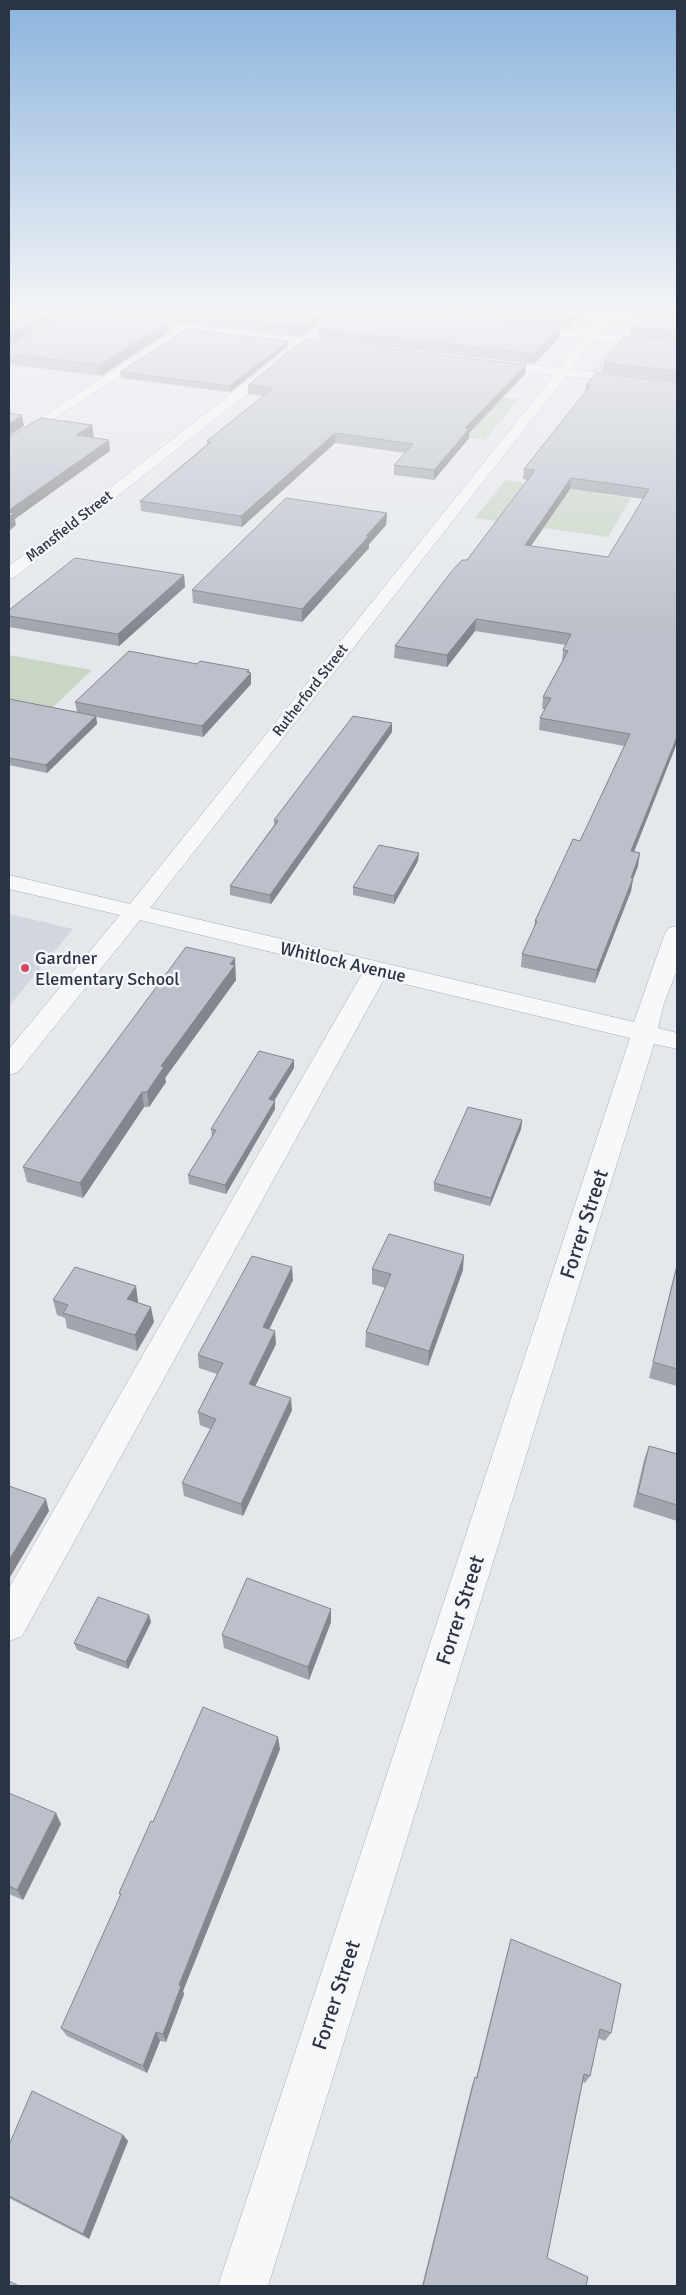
<svg xmlns="http://www.w3.org/2000/svg" width="686" height="2295" viewBox="0 0 686 2295" font-family="Signika,sans-serif">
	<style>
		.built { fill: #d2d6de }
		.green { fill: #c9d6c5 }
		.lines { fill: none; stroke-linecap: round; stroke-linejoin: round }
		.minor-casing { stroke: #a9aeb7; stroke-width: 1 }
		.major-casing { stroke: #a3abb8; stroke-width: 1 }
		.minor { fill: #f7f8fa; fill-rule: evenodd }
		.major { fill: #fff; fill-rule: evenodd }
		.wall { fill: #a1a5ae; fill-rule: evenodd }
		.shaded-wall { fill: #83868d }
		.building { fill: #bbc0ca; stroke: #83868d; fill-rule: evenodd }
		.poi-dot { fill: #d1495b; stroke: #f4f6f9; stroke-width: 2 }
		.labels { text-anchor: middle; stroke-width: 5; stroke-linejoin: round; paint-order: stroke }
		.far-street-label { font-size: 15px; fill: #2b3445; stroke: #f4f6f9 }
		.poi-label { font-size: 18px; fill: #2b3445; stroke: #f4f6f9; text-anchor: start }
		.street-label { font-size: 18px; fill: #2b3445; stroke: #f4f6f9 }
		.near-street-label { font-size: 21px; fill: #2b3445; stroke: #f4f6f9 }
	</style>
	<rect width="100%" height="100%" fill="#e4e7ec"/>
	<!-- built -->
	<path class="built" d="M606 348 677 356V384L586 374Z
		M9 914 73 929 9 1006Z"/>
	<!-- green -->
	<path class="green" d="M407 386 519 399 485 440 366 424Z
		M505 480 631 498 608 537 475 518Z
		M9 655 92 670 49 711 9 703Z"/>
	<g class="lines">
		<!-- minor casing -->
		<g class="minor-casing">
			<path id="minor" d="M33 312H68L338 343 344 346 338 349 188 332 9 448V438L174 331 38 315Z
				M604 312H615L571 369 677 382V390L566 376 150 908 634 1022 665 933 669 928 677 926V970L664 1003 658 1028 677 1033V1049L654 1044 268 2286H218L630 1038 384 979 22 1636 9 1641V1588L362 974 140 920 18 1072 9 1075V1049L120 915 9 889V875L130 904 554 375 488 367 484 366 482 363 484 360 559 368Z
				M277 360 281 361 283 364 281 367 15 577 9 579V566L273 361Z"/>
		</g>
		<!-- major casing -->
		<g class="major-casing">
			<path id="major" d="M522 326 677 343V349L518 331 516 329 518 327Z"/>
		</g>
		<!-- minor -->
		<use href="#minor" class="minor"/>
		<!-- major -->
		<use href="#major" class="major"/>
	</g>
	<!-- wall -->
	<path class="wall" d="M97 312H332L300 337Z
		M417 312H583L567 329 560 328 559 338 534 364 318 339 317 329Z
		M677 312V381L602 372 604 363 677 341 630 336 631 327Z
		M169 332 101 376 9 364V346Z
		M288 346 230 392 121 378 120 372Z
		M526 365 525 374 469 433V438L434 480 394 475V465L405 453 335 443 242 527 141 511 140 501 207 444V441L264 396 248 394V385Z
		M677 382V743L634 852 638 866 633 879 631 891 595 983 521 967 522 954 534 929 535 921 580 841 624 746 539 730 540 718 545 709H542L543 697 562 662 563 650 566 645 475 631 447 667 394 658 395 646 467 560 528 480 523 479 524 469 585 392 586 386ZM570 489 643 499 608 557 531 546Z
		M387 513 386 525 369 544V548L302 622 193 603 192 590Z
		M184 575 185 587 119 646 9 627V616Z
		M197 664 249 670 251 684 203 737 96 717 97 724 47 773 9 765V699L77 712 75 702Z
		M392 732 271 904 230 895V886L274 825V820Z
		M418 861 394 904 353 895V887Z
		M235 973 236 980 165 1078 166 1082 149 1107H144L83 1198 27 1182 23 1167 236 973Z
		M294 1060V1068L274 1100 275 1109 226 1194 189 1184 188 1175 212 1137 211 1129Z
		M522 1120 521 1129 490 1206 434 1191V1183Z
		M677 1263V1386L649 1378Z
		M372 1269 463 1270 428 1366 365 1347 366 1332 385 1288 372 1284Z
		M293 1280 269 1329 276 1344 255 1386 292 1410 243 1516 184 1496 182 1483 210 1429 200 1425 198 1412 217 1374 199 1368 198 1355Z
		M53 1300 138 1301V1302L154 1322 137 1351 67 1328 65 1318 57 1315Z
		M649 1446 677 1454V1521L633 1507 644 1460Z
		M331 1609V1622L309 1680 224 1648 222 1635Z
		M149 1615 151 1622 128 1669 77 1650 74 1643Z
		M280 1749 183 1991 184 1994 166 2042 160 2041 147 2073 67 2036 61 2028 120 1896 119 1893 153 1822Z
		M9 1793 61 1824 23 1900 9 1894Z
		M511 1939 611 2033 605 2041 598 2038 590 2076 585 2083 583 2082 547 2258 586 2286H422L472 2085 475 2077 476 2078 508 1949Z
		M123 2135 128 2141 89 2239 9 2198V2145Z"/>
	<!-- shaded-wall -->
	<path class="shaded-wall" d="M50 312H55L56 319 9 345V334Z
		M319 312H332L300 337V327Z
		M575 312H583L567 329 568 319Z
		M168 322 169 332 101 376 100 365Z
		M560 328 559 338 534 364 535 354Z
		M288 341V346L230 392V386Z
		M526 365 525 374 469 433V438L434 480V470L465 428Z
		M22 415 24 426 9 436V424Z
		M92 425 94 436 78 446 76 435Z
		M335 433V443L242 527 241 516Z
		M109 440 110 451 15 519 16 525 9 531V510Z
		M571 478 570 489 524 556 525 545Z
		M387 513 386 525 369 544V548L302 622V609Z
		M184 575 185 587 119 646 118 634Z
		M476 619 475 631 447 667V655Z
		M249 670V674L251 673V684L203 737 202 726Z
		M96 716 97 724 47 773 46 765Z
		M392 723V732L271 904 270 895Z
		M677 737V743L629 864 631 851Z
		M419 853 418 861 394 904V896Z
		M640 853 638 866 633 879 631 891 595 983 597 970Z
		M235 958 236 980 165 1078 166 1082 149 1107 147 1092 161 1066Z
		M294 1060V1068L270 1108 269 1099Z
		M142 1092 144 1107 83 1198 80 1183Z
		M275 1101V1109L226 1194 225 1185Z
		M522 1120 521 1129 490 1206 491 1198Z
		M464 1255 463 1270 428 1366 429 1351Z
		M292 1267 293 1280 264 1340 263 1327Z
		M136 1286 138 1301 130 1315 127 1299Z
		M151 1307 154 1322 137 1351 135 1335Z
		M275 1331 276 1344 250 1397 249 1384Z
		M291 1398 292 1410 243 1516 241 1504Z
		M46 1499 49 1511 9 1579V1560Z
		M331 1609V1622L309 1680 308 1667Z
		M149 1615 151 1622 128 1669 126 1662Z
		M278 1737 280 1749 183 1991 184 1994 166 2042 163 2034 179 1985Z
		M56 1813 61 1824 23 1900 17 1890Z
		M156 2032 160 2041 147 2073 143 2066Z
		M123 2135 128 2141 89 2239 83 2234Z"/>
	<!-- building -->
	<path class="building" d="M9 312H50L9 334Z
		M74 312 168 322 100 365 9 354V346Z
		M177 312H281L308 315 313 312H319L300 327Z
		M338 312H414L560 328 535 354 317 329Z
		M506 312H575L568 319Z
		M643 312H677V332L631 327Z
		M187 329 288 341 230 386 120 372Z
		M624 336 677 341V371L604 363Z
		M305 339 526 365 465 428 469 429 434 470 394 465 413 444 335 433 241 516 140 501 211 442 207 441 273 388 248 385Z
		M595 373 677 382V737L631 851 640 853 631 878H633L597 970 522 954 537 921H535L573 839 580 841 630 734 540 718 551 698 543 697 568 651 563 650 571 634 476 619 447 655 395 646 451 572 462 560H467L535 470 524 469 590 386H586ZM571 478 649 489 608 557 525 545Z
		M9 413 22 415 9 424Z
		M41 418 92 425 76 435 109 440 9 510V437Z
		M286 498 387 513 366 536H369L302 609 192 590Z
		M9 512 14 513 9 517Z
		M75 558 184 575 118 634 9 616V610Z
		M129 651 197 664 200 661 249 670 247 672 251 673 202 726 75 702Z
		M9 699 96 716 46 765 9 758Z
		M353 716 392 723 270 895 230 886 278 821 274 820Z
		M379 845 419 853 394 896 353 887Z
		M186 947 235 958 230 964 235 965 161 1066 164 1067 147 1092H142L80 1183 23 1167Z
		M259 1051 294 1060 269 1099 275 1101 225 1185 188 1175 216 1130 211 1129Z
		M468 1107 522 1120 491 1198 434 1183Z
		M389 1234 464 1255 429 1351 366 1332 391 1274 372 1269Z
		M252 1256 292 1267 263 1327 275 1331 249 1384 291 1398 241 1504 182 1483 216 1419 198 1412 223 1363 198 1355Z
		M677 1266V1369L653 1362Z
		M75 1267 136 1286 127 1299 151 1307 135 1335 63 1313 68 1305 53 1300Z
		M649 1446 677 1454V1505L638 1493Z
		M9 1486 46 1499 9 1560Z
		M247 1578 331 1609 308 1667 222 1635Z
		M98 1597 149 1615 126 1662 74 1643Z
		M203 1707 278 1737 179 1985 181 1986 163 2034 156 2032 143 2066 61 2028 121 1894 119 1893 151 1821 153 1822Z
		M9 1793 56 1813 17 1890 9 1886Z
		M511 1939 621 1984 611 2033 600 2029 590 2076 584 2074 547 2258 588 2277 586 2286H423L475 2077 477 2078Z
		M32 2091 123 2135 83 2234 9 2196V2145Z
		M9 2281 19 2286H9Z"/>
	<!-- sky -->
	<linearGradient id="sky" x2="0" y2="1"><stop stop-color="#8bb4dd"/><stop offset="0.49" stop-color="#f3f4f6"/><stop offset="1" stop-color="#f3f4f6" stop-opacity="0"/></linearGradient>
	<rect width="686" height="633" fill="url(#sky)"/>
	<!-- markers -->
	<circle class="poi-dot" cx="25" cy="968" r="5"/>
	<g class="labels">
		<!-- far-street labels -->
		<g class="far-street-label">
			<text transform="translate(69 526) rotate(-38)" y="5">Mansfield Street</text>
			<text transform="translate(310 690) rotate(-52)" y="5">Rutherford Street</text>
		</g>
		<!-- poi labels -->
		<g class="poi-label">
			<text x="35" y="964">Gardner<tspan x="35" dy="21">Elementary School</tspan></text>
		</g>
		<!-- street labels -->
		<g class="street-label">
			<text transform="translate(343 962) rotate(13)" y="6">Whitlock Avenue</text>
		</g>
		<!-- near-street labels -->
		<g class="near-street-label">
			<text transform="translate(584 1224) rotate(-72)" y="7">Forrer Street</text>
			<text transform="translate(460 1610) rotate(-72)" y="7">Forrer Street</text>
			<text transform="translate(336 1995) rotate(-72)" y="7">Forrer Street</text>
		</g>
	</g>
	<!-- border -->
	<rect width="686" height="2295" fill="none" stroke="#2b3445" stroke-width="20"/>
</svg>
